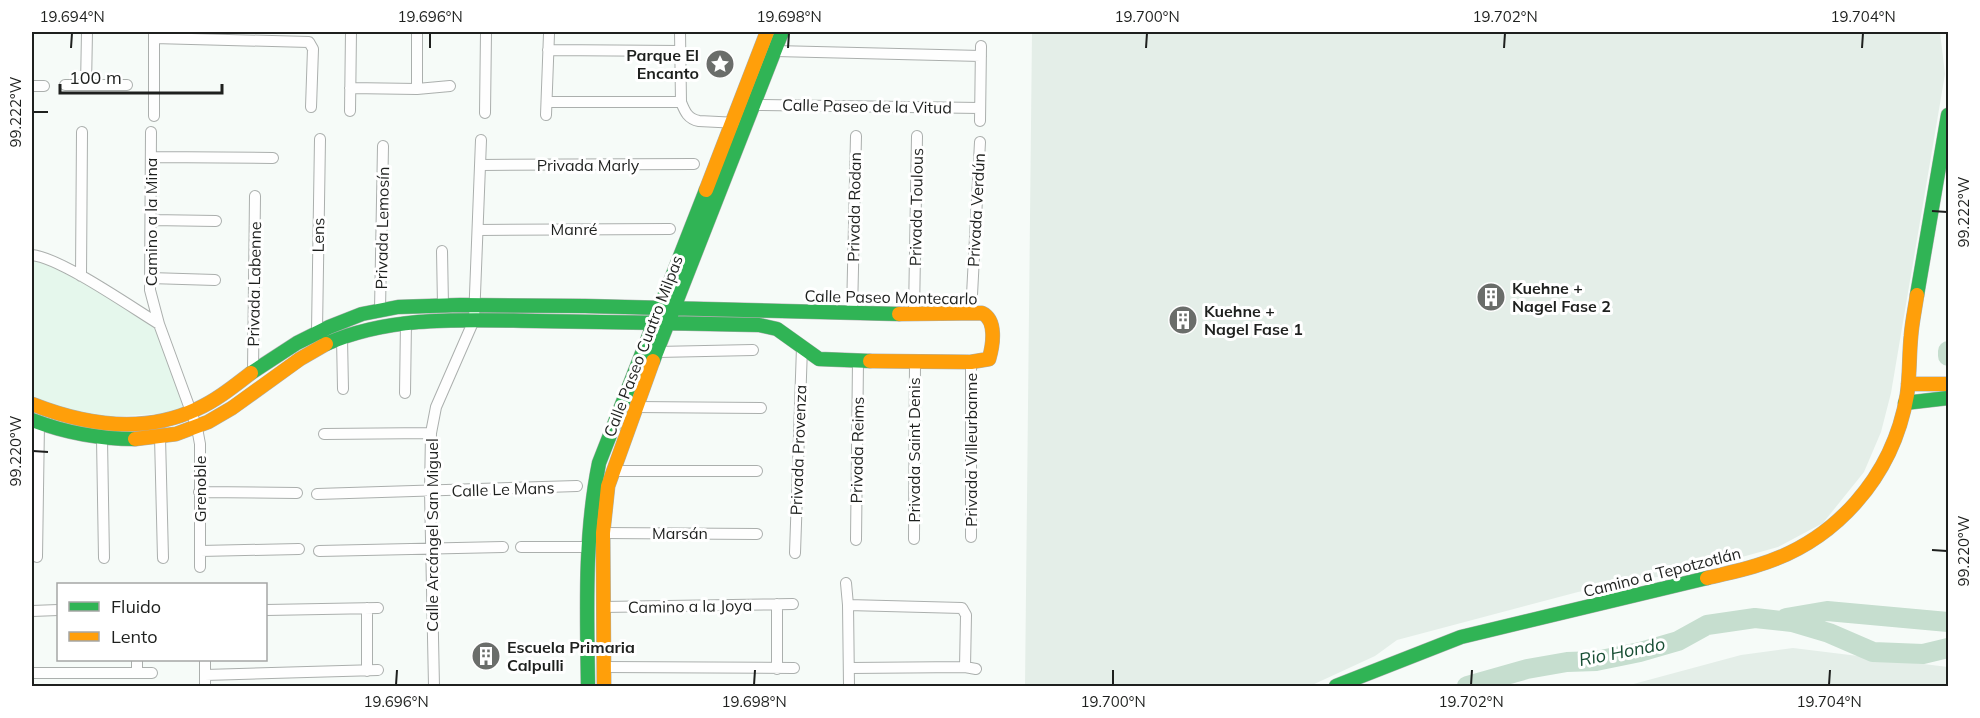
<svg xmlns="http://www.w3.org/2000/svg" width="1980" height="718" viewBox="0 0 1980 718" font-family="Mulish,sans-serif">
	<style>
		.built { fill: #e4eee8 }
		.green { fill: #e5f7ec }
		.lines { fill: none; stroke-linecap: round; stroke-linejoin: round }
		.river { stroke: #c6decf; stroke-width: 20 }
		.street-casing { stroke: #abafad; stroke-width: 12 }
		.fast-casing { stroke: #abafad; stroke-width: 15 }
		.slow-casing { stroke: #abafad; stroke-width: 15 }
		.street { stroke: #fefefe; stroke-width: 10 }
		.fast { stroke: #30b455; stroke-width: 14 }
		.slow { stroke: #ff9f0a; stroke-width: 14 }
		.ticks { fill: none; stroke: #1e201e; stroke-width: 2 }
		.labels { text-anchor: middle; stroke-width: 6; stroke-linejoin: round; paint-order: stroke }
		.poi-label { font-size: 16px; font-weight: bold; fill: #1e201e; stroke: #fff; text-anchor: start }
		.street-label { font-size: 16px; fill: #1e201e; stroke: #fff }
		.water-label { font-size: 18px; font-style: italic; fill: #184e34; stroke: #fff }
		.neatline { fill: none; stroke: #1e201e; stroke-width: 2 }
		.ticks-label { font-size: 15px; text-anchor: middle; fill: #1e201e }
	</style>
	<rect width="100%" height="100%" fill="#f6fbf8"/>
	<!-- built -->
	<path class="built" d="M1032 32H1940L1945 74 1891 393 1881 432 1864 472 1823 523 1778 547 1699 569 1578 592 1397 640 1375 656 1310 686H1025Z
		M1793 648 1948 667V686H1626L1741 655Z"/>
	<!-- green -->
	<path class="green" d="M32 254H42L156 315 190 412 72 419 32 403Z"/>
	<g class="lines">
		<!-- river -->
		<path class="river" d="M1948 351V356
			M1786 618 1827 611 1948 622
			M1467 686 1527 669 1567 662 1596 661 1640 652 1678 641 1707 625 1755 618 1792 622 1829 633 1873 652 1923 654 1948 648"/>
		<!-- street casing -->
		<g class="street-casing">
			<path id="street" d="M680 32 681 102C685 112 688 119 699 121L738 123
				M154 38 309 42 313 49 311 107
				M548 50 680 51
				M775 51 981 56
				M65 85H127
				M86 85 87 32
				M32 86H44
				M350 88 417 89 450 86
				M417 89V32
				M547 102H681
				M755 105 980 108
				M350 111 351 32
				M485 113 486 32
				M546 115 549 34
				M154 116V32
				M980 121 981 46
				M151 132 150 290 159 324 197 428 200 444V567
				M152 157 273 158
				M481 165 694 164
				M151 220 216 221
				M478 230 670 229
				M442 251 443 305
				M32 255C61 258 131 307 159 324
				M81 276 82 132
				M150 278 215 280
				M380 310 383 146
				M852 313 856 136
				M914 313 917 136
				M971 314 980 142
				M317 331 320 139
				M342 338 343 389
				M657 352 753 350
				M253 371 255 196
				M405 393 406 322
				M635 407 761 408
				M324 434 431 433
				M160 437 163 558
				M102 439 104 558
				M613 471H757
				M199 492 297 493
				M317 494 577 486
				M603 533 757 534
				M971 537V362
				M914 539 915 361
				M856 540 858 361
				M521 547H588
				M200 551 299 549
				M319 551 503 547
				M795 553 802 347
				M37 557 39 423
				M846 583 848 605 849 686
				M848 605 962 608 966 615 965 667
				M603 607 793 604
				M367 608V671
				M266 610 378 608
				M32 611 58 610
				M604 667 794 668
				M850 668 965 667 976 669
				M777 669V604
				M32 673H152
				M137 673V660
				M205 675 378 670
				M205 686V660
				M434 686 430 491 431 433 436 407 474 320 481 140"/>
		</g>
		<!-- fast casing -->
		<g class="fast-casing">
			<path id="fast" d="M1917 295 1948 115
				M326 344C392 315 465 320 536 321 610 322 685 323 759 325L777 329 819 359 870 361
				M653 361 782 32
				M251 373 297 343 329 327 362 314 398 307 460 305 585 306 899 314
				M1905 403 1948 398
				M32 420C66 433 99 439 135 439
				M588 686C587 611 584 537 599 463L706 190
				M1336 686 1461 637 1707 578"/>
		</g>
		<!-- slow casing -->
		<g class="slow-casing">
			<path id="slow" d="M706 190 767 32
				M870 361 971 362 989 359C993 345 997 320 982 313L899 314
				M1908 384H1948
				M32 404C85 425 144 434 197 409 217 400 234 386 251 373
				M135 439 176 434 208 422 232 408 300 359 326 344
				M1707 578C1723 574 1739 571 1755 566 1835 543 1893 477 1907 395 1910 375 1909 355 1911 336 1912 322 1915 309 1917 295
				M604 686 603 533 608 486 653 361"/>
		</g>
		<!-- street -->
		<use href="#street" class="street"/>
		<!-- fast -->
		<use href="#fast" class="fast"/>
		<!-- slow -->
		<use href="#slow" class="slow"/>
	</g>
	<!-- ticks -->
	<path class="ticks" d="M71 48 72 33M430 48V33M788 48 789 33M1146 48 1147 33M1504 48 1505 33M1862 48 1863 33M33 112H48M1932 211 1947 212M33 451 48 452M1932 550 1947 551M396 685 397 670M754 685 755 670M1113 685V670M1471 685 1472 670M1829 685 1830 670"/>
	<!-- icons -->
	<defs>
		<g id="sight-disc" transform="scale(1.5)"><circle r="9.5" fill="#6a6d6a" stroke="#fff"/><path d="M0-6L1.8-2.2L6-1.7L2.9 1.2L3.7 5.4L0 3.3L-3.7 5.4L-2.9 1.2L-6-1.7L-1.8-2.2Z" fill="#fff"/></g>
		<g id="building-disc" transform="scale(1.5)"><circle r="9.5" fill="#6a6d6a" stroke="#fff"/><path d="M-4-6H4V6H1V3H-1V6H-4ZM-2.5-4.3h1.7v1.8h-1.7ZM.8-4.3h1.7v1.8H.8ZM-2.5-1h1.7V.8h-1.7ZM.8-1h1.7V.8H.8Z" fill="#fff"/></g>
	</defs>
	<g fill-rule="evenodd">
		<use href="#sight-disc" x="720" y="64"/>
		<use href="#building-disc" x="1491" y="297"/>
		<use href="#building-disc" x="1183" y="320"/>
		<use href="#building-disc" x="486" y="656"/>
	</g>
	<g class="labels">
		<!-- poi labels -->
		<g class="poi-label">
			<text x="699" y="61" text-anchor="end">Parque El<tspan x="699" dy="18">Encanto</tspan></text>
			<text x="1512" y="294">Kuehne +<tspan x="1512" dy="18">Nagel Fase 2</tspan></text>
			<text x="1204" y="317">Kuehne +<tspan x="1204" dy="18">Nagel Fase 1</tspan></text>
			<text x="507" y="653">Escuela Primaria<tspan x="507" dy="18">Calpulli</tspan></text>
		</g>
		<!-- street labels -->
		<g class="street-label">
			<text transform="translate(867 106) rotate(1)" y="6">Calle Paseo de la Vitud</text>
			<text x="588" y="171">Privada Marly</text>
			<text transform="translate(854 207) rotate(-89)" y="6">Privada Rodan</text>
			<text transform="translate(916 207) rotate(-89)" y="6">Privada Toulous</text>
			<text transform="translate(976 210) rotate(-87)" y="6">Privada Verdún</text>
			<text transform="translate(151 222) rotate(-90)" y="6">Camino a la Mina</text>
			<text transform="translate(382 228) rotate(-89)" y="6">Privada Lemosín</text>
			<text x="574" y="235">Manré</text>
			<text transform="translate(318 235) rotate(-89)" y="6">Lens</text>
			<text transform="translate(254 284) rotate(-89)" y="6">Privada Labenne</text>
			<text transform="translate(891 297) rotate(1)" y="6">Calle Paseo Montecarlo</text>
			<text transform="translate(643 346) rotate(-69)" y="6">Calle Paseo Cuatro Milpas</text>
			<text transform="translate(798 450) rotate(-88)" y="6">Privada Provenza</text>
			<text transform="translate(857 450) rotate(-89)" y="6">Privada Reims</text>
			<text transform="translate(914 450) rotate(-90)" y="6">Privada Saint Denis</text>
			<text transform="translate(971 450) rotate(-90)" y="6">Privada Villeurbanne</text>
			<text transform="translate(200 489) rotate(-90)" y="6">Grenoble</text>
			<text transform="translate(503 489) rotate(-2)" y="6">Calle Le Mans</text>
			<text x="680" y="539">Marsán</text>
			<text transform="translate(432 535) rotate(-90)" y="6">Calle Arcángel San Miguel</text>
			<text transform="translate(1662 572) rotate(-14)" y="6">Camino a Tepotzotlán</text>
			<text transform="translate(690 606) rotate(-1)" y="6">Camino a la Joya</text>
		</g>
		<!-- water labels -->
		<g class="water-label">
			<text transform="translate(1622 652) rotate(-11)" y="6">Rio Hondo</text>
		</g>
	</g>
	<!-- border -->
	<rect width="1980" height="718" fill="none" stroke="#ffffff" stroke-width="66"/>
	<!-- legend -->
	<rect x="57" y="583" width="210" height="78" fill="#ffffff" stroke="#a5a6a5" stroke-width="1.5"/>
	<rect x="69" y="602" width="30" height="9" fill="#30b455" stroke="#a5a6a5" stroke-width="1.5"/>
	<text x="111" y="613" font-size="18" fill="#1e201e">Fluido</text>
	<rect x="69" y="632" width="30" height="9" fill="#ff9f0a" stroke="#a5a6a5" stroke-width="1.5"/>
	<text x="111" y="643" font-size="18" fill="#1e201e">Lento</text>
	<!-- scale -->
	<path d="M60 84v9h162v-9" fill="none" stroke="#1e201e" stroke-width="3"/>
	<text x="69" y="84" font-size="18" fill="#1e201e" stroke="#ffffff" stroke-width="4.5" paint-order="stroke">100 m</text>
	<rect x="33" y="33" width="1914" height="652" class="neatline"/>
	<g class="ticks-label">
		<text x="72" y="22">19.694°N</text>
		<text x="430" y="22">19.696°N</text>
		<text x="789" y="22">19.698°N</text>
		<text x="1147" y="22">19.700°N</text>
		<text x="1505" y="22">19.702°N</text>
		<text x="1863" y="22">19.704°N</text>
		<text transform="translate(16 112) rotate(-90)" y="5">99.222°W</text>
		<text transform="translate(1964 212) rotate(-90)" y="5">99.222°W</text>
		<text transform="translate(16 451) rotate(-90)" y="5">99.220°W</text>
		<text transform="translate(1964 551) rotate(-90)" y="5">99.220°W</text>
		<text x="396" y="707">19.696°N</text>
		<text x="754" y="707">19.698°N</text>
		<text x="1113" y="707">19.700°N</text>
		<text x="1471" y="707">19.702°N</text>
		<text x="1829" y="707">19.704°N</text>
	</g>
</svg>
